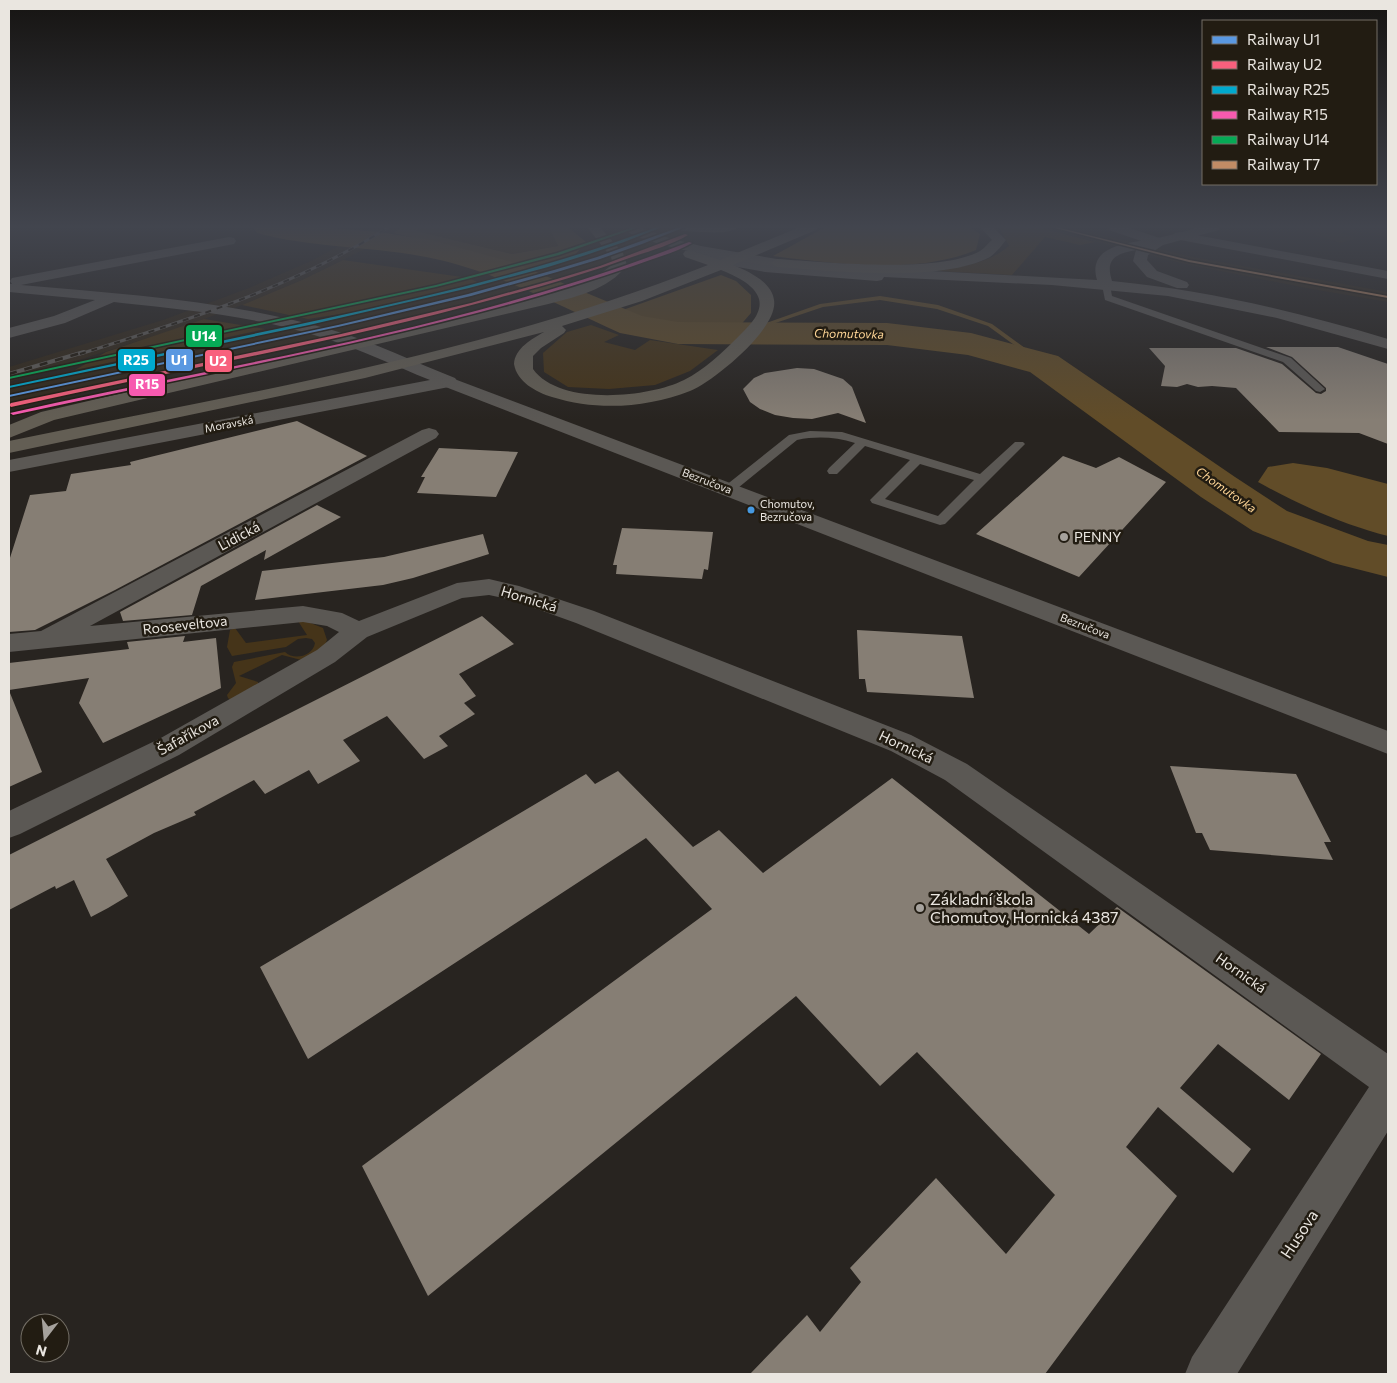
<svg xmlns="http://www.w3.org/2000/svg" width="1397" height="1383" viewBox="0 0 1397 1383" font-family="Commissioner,sans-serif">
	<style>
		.built { fill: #32291c }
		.green { fill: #453419 }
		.forest { fill: #594523 }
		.water { fill: #614c28 }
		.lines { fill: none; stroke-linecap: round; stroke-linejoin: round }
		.stream { fill: #614c28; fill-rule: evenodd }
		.river { fill: #614c28; fill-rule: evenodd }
		.building { fill: #867e74 }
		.service { fill: #5b5854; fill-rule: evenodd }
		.minor { fill: #5b5854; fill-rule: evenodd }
		.tertiary { fill: #5b5854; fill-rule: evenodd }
		.secondary { fill: #5e5a54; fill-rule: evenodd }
		.trunk { fill: #635e54; fill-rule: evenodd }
		.rail-far1-casing { stroke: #5e5b57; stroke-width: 3 }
		.rail-casing { stroke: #5e5b57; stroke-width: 4 }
		.rail-far1 { stroke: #221c12; stroke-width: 2; stroke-dasharray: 6; stroke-linecap: butt }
		.rail { stroke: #221c12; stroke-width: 2.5; stroke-dasharray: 8; stroke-linecap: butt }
		.rail-1-casing { stroke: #221c12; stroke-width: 3 }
		.rail-2-casing { stroke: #221c12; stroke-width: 3 }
		.rail-3-casing { stroke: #221c12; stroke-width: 3 }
		.rail-4-casing { stroke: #221c12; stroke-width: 3 }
		.rail-5-casing { stroke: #221c12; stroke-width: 3 }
		.rail-6-casing { stroke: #221c12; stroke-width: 3 }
		.rail-1 { fill: #5a98e1; fill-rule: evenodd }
		.rail-2 { fill: #f8607d; fill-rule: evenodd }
		.rail-3 { fill: #00a9ce; fill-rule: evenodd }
		.rail-4 { fill: #f75aaf; fill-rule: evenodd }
		.rail-5 { fill: #06aa56; fill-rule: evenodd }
		.rail-6 { fill: #c18c65; fill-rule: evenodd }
		.bus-dot { fill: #4699e1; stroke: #221c12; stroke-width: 2 }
		.poi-dot { fill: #a6a29d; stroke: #221c12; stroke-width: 2 }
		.labels { text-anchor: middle; stroke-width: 5; stroke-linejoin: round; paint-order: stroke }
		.far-street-label { font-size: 11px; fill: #eae6e0; stroke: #221c12 }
		.far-bus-label { font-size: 11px; fill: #eae6e0; stroke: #221c12; text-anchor: start }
		.far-water-label { font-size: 12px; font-style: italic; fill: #fdd495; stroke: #221c12 }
		.street-label { font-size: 14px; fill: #eae6e0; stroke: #221c12 }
		.poi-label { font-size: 14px; fill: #eae6e0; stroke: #221c12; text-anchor: start }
		.near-poi-label { font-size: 16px; fill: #eae6e0; stroke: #221c12; text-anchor: start }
		.near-street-label { font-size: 16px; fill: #eae6e0; stroke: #221c12 }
		.line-badge { stroke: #221c12; stroke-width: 2 }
		.badge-label { font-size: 14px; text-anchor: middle; font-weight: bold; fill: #fff }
	</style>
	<rect width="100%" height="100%" fill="#282420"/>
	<!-- built -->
	<path class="built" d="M375 227H402L367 248 302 280 242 305 180 328 9 382V367L163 320 249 288 311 261Z
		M654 227H699L671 240 601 265 499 296 365 328 9 405V384L352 312 479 283 575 255Z
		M1038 227H1069L1193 257 1388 292V302L1306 288 1185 264Z
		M1304 227 1380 228 1388 230V238L1356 228 1351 229 1364 233 1356 235 1345 231 1340 232 1357 238 1341 243 1295 229Z"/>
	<!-- green -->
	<path class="green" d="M419 227H549L558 246 512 254 415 231Z
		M999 227H1037L1095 242 1080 245 1045 237 1012 275 937 271C964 266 987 264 1009 246Z
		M343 260 469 278 479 283 352 312 308 319 242 305 302 280Z
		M204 319 265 329 75 370 106 352Z
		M591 325 619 335 604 342 635 350 650 340 718 350 690 371 655 385 609 389 568 387 544 372 543 353 567 332Z
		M298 621 308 622 323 628 327 640 324 647 305 661 282 655 239 676 258 682V685L232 701 228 698 227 695 236 683 232 667 234 662 285 652C294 661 313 656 315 643L312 639 306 638 298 639 286 647 232 656 227 647 230 630 235 628 246 643 307 635Z"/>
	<!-- forest -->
	<path class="forest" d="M402 227H419L416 231 512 254 558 246 549 227H568L586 242 575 255 524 270 436 243 393 233Z
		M829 227H969L980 234 976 250C917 275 835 264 773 256L820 230Z
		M721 275 736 281 751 295V313L738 328C698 326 658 324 620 311Z"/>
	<!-- water -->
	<path class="water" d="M1293 463 1327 468 1388 484V536C1344 525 1297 504 1258 482L1268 467Z"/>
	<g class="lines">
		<!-- stream -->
		<path class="stream" d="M880 296 938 305 992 324 1047 364 1042 365 988 326 937 309 880 300 823 307 743 334 738 333 820 304Z"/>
		<!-- river -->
		<path class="river" d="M253 227H318L379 232 431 240 512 262 642 316 678 322 887 323 971 333 1058 356 1235 477 1287 511 1368 541 1388 545V577L1333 563 1253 531 1201 497 1030 372 968 355 887 345 678 344 620 333C558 305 494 270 426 257 370 246 312 248 257 233Z"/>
	</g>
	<!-- building -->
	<path class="building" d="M1266 347H1338L1388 364V444L1359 433 1279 432 1236 388 1212 386 1198 387 1187 384 1177 387 1161 386 1165 366 1149 348H1236L1282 364 1316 393 1321 394 1326 391V388L1292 357Z
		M797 368 814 369 843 379 852 387 866 423 838 413 812 419 793 418 775 415 760 409 750 402 743 389 754 378 765 373Z
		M297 421 367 456 115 590 35 630 9 632V561L30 495 66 491 71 474 131 465 130 462Z
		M439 448 518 452 496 497 417 493 425 477H421Z
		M1063 456 1096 468 1119 457 1166 482 1079 577 976 534Z
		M317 505 341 517 264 560 266 550 201 586 192 615 123 621 120 612Z
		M622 528 713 532 708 570 704 569 702 579 616 574 617 565H613Z
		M483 534 489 554 413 578 383 585 255 600 262 571 384 557Z
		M482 616 514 644 459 674 476 696 464 703 475 714 439 736 448 746 424 759 387 716 343 740 360 761 318 784 309 770 265 794 254 780 194 812 196 815 154 833 106 859 128 896 108 908 91 917 74 880 56 889 55 886 9 910V855Z
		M857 630 962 636 974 698 867 692 865 679H859Z
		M185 636 183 642 216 638 221 688 103 743 79 703 89 678 9 690V663L129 649 127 642Z
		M10 693 42 772 9 787V694Z
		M1170 766 1296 774 1331 842H1324L1333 860 1210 850 1202 833H1196Z
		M618 771 693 847 719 830 763 873 892 778 1089 934 1117 907 1321 1054 1289 1100 1218 1044 1180 1088 1251 1149 1233 1173 1158 1107 1126 1147 1177 1196 1045 1374H750L807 1315 820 1332 861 1282 850 1268 936 1178 1006 1254 1055 1195 917 1052 880 1086 796 996 428 1296 362 1166 712 909 646 838 308 1059 260 967 586 774 595 784Z"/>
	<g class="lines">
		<!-- service -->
		<path class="service" d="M1106 282 1110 285 1112 296 1291 358 1325 389 1320 392 1316 391 1283 362 1105 300 1102 285Z
			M810 431 842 432 980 474 1015 442H1023L1025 444 945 524 940 525 872 503 870 500 910 460 865 446 837 474H829L827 471 829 468 855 443C835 437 817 436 797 440L733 492H725L723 489 725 486 789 435ZM920 464 974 480 938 516 885 499Z"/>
		<!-- minor -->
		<path class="minor" d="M1108 227H1126L1163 239 1165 242 1158 246 1153 245 1109 230Z
			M1180 232 1388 271V279L1175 239 1173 236 1175 233Z
			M229 237 234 238 236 241 234 244 21 285C125 294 231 301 332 330 374 342 414 362 455 378L458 382 455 386 449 387 9 472V460L430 380C395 366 360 349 324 338 259 317 190 310 122 303L114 302 65 323 9 338V328L54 316 95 300 9 292V284H12L10 281 12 278Z
			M429 428 436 430 439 434 436 438 90 626 303 606 342 613 359 621 457 583 489 579 519 586 594 611 911 735 967 764 1388 1054V1131L1237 1374H1185L1192 1357 1369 1087 945 780 891 751 576 623 512 600 489 595 462 598 367 637 335 662 179 755 20 834 9 838V811L159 739 317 650 339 632 327 626 303 622 9 652V634L41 631 422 430Z"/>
		<!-- tertiary -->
		<path class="tertiary" d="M1200 227H1220L1219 230 1163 245 1148 255 1147 260 1157 271 1187 282 1189 285 1187 288H1177L1147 277 1133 261 1136 250C1115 254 1105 259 1112 281 1207 290 1298 312 1388 339V349L1277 318 1168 296 1052 285 884 277 882 280 877 281 765 272 699 260 692 256 699 252 765 264 851 271 858 267 1097 280C1086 243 1134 243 1158 238 1172 235 1186 231 1200 227Z
			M449 377 1388 731V754L443 386 440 382 443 378Z"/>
		<!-- secondary -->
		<path class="secondary" d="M622 227H639L669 238 701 246 777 259 784 263 777 267C751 263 634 245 622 227Z"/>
		<!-- trunk -->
		<path class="trunk" d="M587 227H600L623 253 627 265C609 290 572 298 544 305L54 420 9 438V425L41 412 541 296C567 289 592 282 613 264L611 257Z
			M677 227H738C731 236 695 231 683 231L678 230Z
			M800 227H817L816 230 733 265C748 271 772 282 774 300 779 328 714 381 690 391 646 408 597 411 552 397 536 392 517 382 514 364 515 348 532 339 544 332L365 378 9 453V441C244 393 484 354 708 265L685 257 683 254 685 251 690 250 720 260ZM721 270C733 275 755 284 759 299 763 314 747 328 738 337 722 353 704 370 684 380 648 398 559 406 533 369V356L541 348 564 333 566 330 562 326 642 301Z
			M980 227H993L1006 240C1002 245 996 253 990 257 941 283 832 271 777 267L770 263 777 259C827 262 938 274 980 251 985 248 988 243 992 240Z"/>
		<!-- rail-far1 casing -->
		<g class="rail-far1-casing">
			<path id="rail-far1" d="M80 354C186 321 295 286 389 227"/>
		</g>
		<!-- rail casing -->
		<g class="rail-casing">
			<path id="rail" d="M9 374 84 352"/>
		</g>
		<!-- rail-far1 -->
		<use href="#rail-far1" class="rail-far1"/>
		<!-- rail -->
		<use href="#rail" class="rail"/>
		<!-- rail-1 casing -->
		<g class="rail-1-casing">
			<path id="rail-1" d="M680 227H685L642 244 600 259 557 272 471 296 338 327 9 397V395L338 325 468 294 554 270 597 257Z"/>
		</g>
		<!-- rail-2 casing -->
		<g class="rail-2-casing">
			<path id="rail-2" d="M685 234 688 235C671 245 650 251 632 257 588 273 543 286 498 298 338 342 173 371 11 407L9 405 11 403 341 334 471 303 557 279 600 266Z"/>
		</g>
		<!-- rail-3 casing -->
		<g class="rail-3-casing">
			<path id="rail-3" d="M657 227H662L624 242 586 255 548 267 469 288 309 325 9 388V386C112 364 216 342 319 320 434 295 547 269 657 227Z"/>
		</g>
		<!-- rail-4 casing -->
		<g class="rail-4-casing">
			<path id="rail-4" d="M689 242 692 243C675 253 654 258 636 265 592 280 548 294 503 306 341 350 176 379 13 415L10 413 55 403C268 358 485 322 689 242Z"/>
		</g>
		<!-- rail-5 casing -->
		<g class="rail-5-casing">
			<path id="rail-5" d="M634 227H639L559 255 436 287 9 379V377L436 285 557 253Z"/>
		</g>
		<!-- rail-6 casing -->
		<g class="rail-6-casing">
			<path id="rail-6" d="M1051 227H1056L1189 260 1388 296V298L1189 262Z"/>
		</g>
		<!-- rail-1 -->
		<use href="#rail-1" class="rail-1"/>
		<!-- rail-2 -->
		<use href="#rail-2" class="rail-2"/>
		<!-- rail-3 -->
		<use href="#rail-3" class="rail-3"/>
		<!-- rail-4 -->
		<use href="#rail-4" class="rail-4"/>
		<!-- rail-5 -->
		<use href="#rail-5" class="rail-5"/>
		<!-- rail-6 -->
		<use href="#rail-6" class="rail-6"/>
	</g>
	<!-- sky -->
	<linearGradient id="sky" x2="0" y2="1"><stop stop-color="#161412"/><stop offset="0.54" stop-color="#42454e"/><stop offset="1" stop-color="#42454e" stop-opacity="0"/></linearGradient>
	<rect width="1397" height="420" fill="url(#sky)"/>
	<!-- markers -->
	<circle class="bus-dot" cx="751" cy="510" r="4.5"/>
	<g class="poi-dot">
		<circle cx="1064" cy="537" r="5"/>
		<circle cx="920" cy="908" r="5"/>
	</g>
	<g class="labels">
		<!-- far-street labels -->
		<g class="far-street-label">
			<text transform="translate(229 424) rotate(-11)" y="4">Moravská</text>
			<text transform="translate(707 481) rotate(21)" y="4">Bezručova</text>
			<text transform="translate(1085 626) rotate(21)" y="4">Bezručova</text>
		</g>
		<!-- far-bus labels -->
		<g class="far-bus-label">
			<text x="760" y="508">Chomutov,<tspan x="760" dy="13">Bezručova</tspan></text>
		</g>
		<!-- far-water labels -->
		<g class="far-water-label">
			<text transform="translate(849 334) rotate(1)" y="4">Chomutovka</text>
			<text transform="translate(1226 490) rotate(35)" y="4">Chomutovka</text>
		</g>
		<!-- street labels -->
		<g class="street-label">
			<text transform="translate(239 536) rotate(-28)" y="5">Lidická</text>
			<text transform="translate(529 599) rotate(17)" y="5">Hornická</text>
			<text transform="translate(185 625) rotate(-6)" y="5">Rooseveltova</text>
			<text transform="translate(188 735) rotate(-29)" y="5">Šafaříkova</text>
			<text transform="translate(906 747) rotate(25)" y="5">Hornická</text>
			<text transform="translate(1241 973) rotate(35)" y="5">Hornická</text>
		</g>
		<!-- poi labels -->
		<g class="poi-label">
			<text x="1074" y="542">PENNY</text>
		</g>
		<!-- near-poi labels -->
		<g class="near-poi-label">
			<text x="930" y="905">Základní škola<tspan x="930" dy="18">Chomutov, Hornická 4387</tspan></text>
		</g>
		<!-- near-street labels -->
		<g class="near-street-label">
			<text transform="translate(1299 1234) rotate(-57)" y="6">Husova</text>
		</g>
	</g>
	<g class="line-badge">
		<rect x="185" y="324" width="38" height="24" rx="5" fill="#06aa56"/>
		<rect x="117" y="348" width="39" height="24" rx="5" fill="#00a9ce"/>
		<rect x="165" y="348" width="29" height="24" rx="5" fill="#5a98e1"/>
		<rect x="204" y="349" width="29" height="24" rx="5" fill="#f8607d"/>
		<rect x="128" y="373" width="38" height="24" rx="5" fill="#f75aaf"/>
	</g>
	<g class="badge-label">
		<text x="204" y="341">U14</text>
		<text x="136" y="365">R25</text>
		<text x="179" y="365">U1</text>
		<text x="218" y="366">U2</text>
		<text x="147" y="389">R15</text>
	</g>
	<!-- border -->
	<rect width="1397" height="1383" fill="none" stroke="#eae6e0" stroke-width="20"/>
	<!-- legend -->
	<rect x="1202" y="20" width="175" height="165" fill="#221c12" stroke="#726d64"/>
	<rect x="1212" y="36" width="25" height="8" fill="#5a98e1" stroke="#726d64"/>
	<text x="1247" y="45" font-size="15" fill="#eae6e0">Railway U1</text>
	<rect x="1212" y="61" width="25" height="8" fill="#f8607d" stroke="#726d64"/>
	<text x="1247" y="70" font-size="15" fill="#eae6e0">Railway U2</text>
	<rect x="1212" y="86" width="25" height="8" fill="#00a9ce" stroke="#726d64"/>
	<text x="1247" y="95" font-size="15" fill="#eae6e0">Railway R25</text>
	<rect x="1212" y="111" width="25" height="8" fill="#f75aaf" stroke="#726d64"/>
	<text x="1247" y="120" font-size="15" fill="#eae6e0">Railway R15</text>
	<rect x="1212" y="136" width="25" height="8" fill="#06aa56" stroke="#726d64"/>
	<text x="1247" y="145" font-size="15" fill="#eae6e0">Railway U14</text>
	<rect x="1212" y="161" width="25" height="8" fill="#c18c65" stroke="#726d64"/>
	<text x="1247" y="170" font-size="15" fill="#eae6e0">Railway T7</text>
	<!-- north arrow -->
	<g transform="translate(45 1338) rotate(196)"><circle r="24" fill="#221c12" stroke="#726d64"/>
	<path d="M0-4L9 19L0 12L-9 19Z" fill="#a6a29d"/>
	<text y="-8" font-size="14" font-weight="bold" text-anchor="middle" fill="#eae6e0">N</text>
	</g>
</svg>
